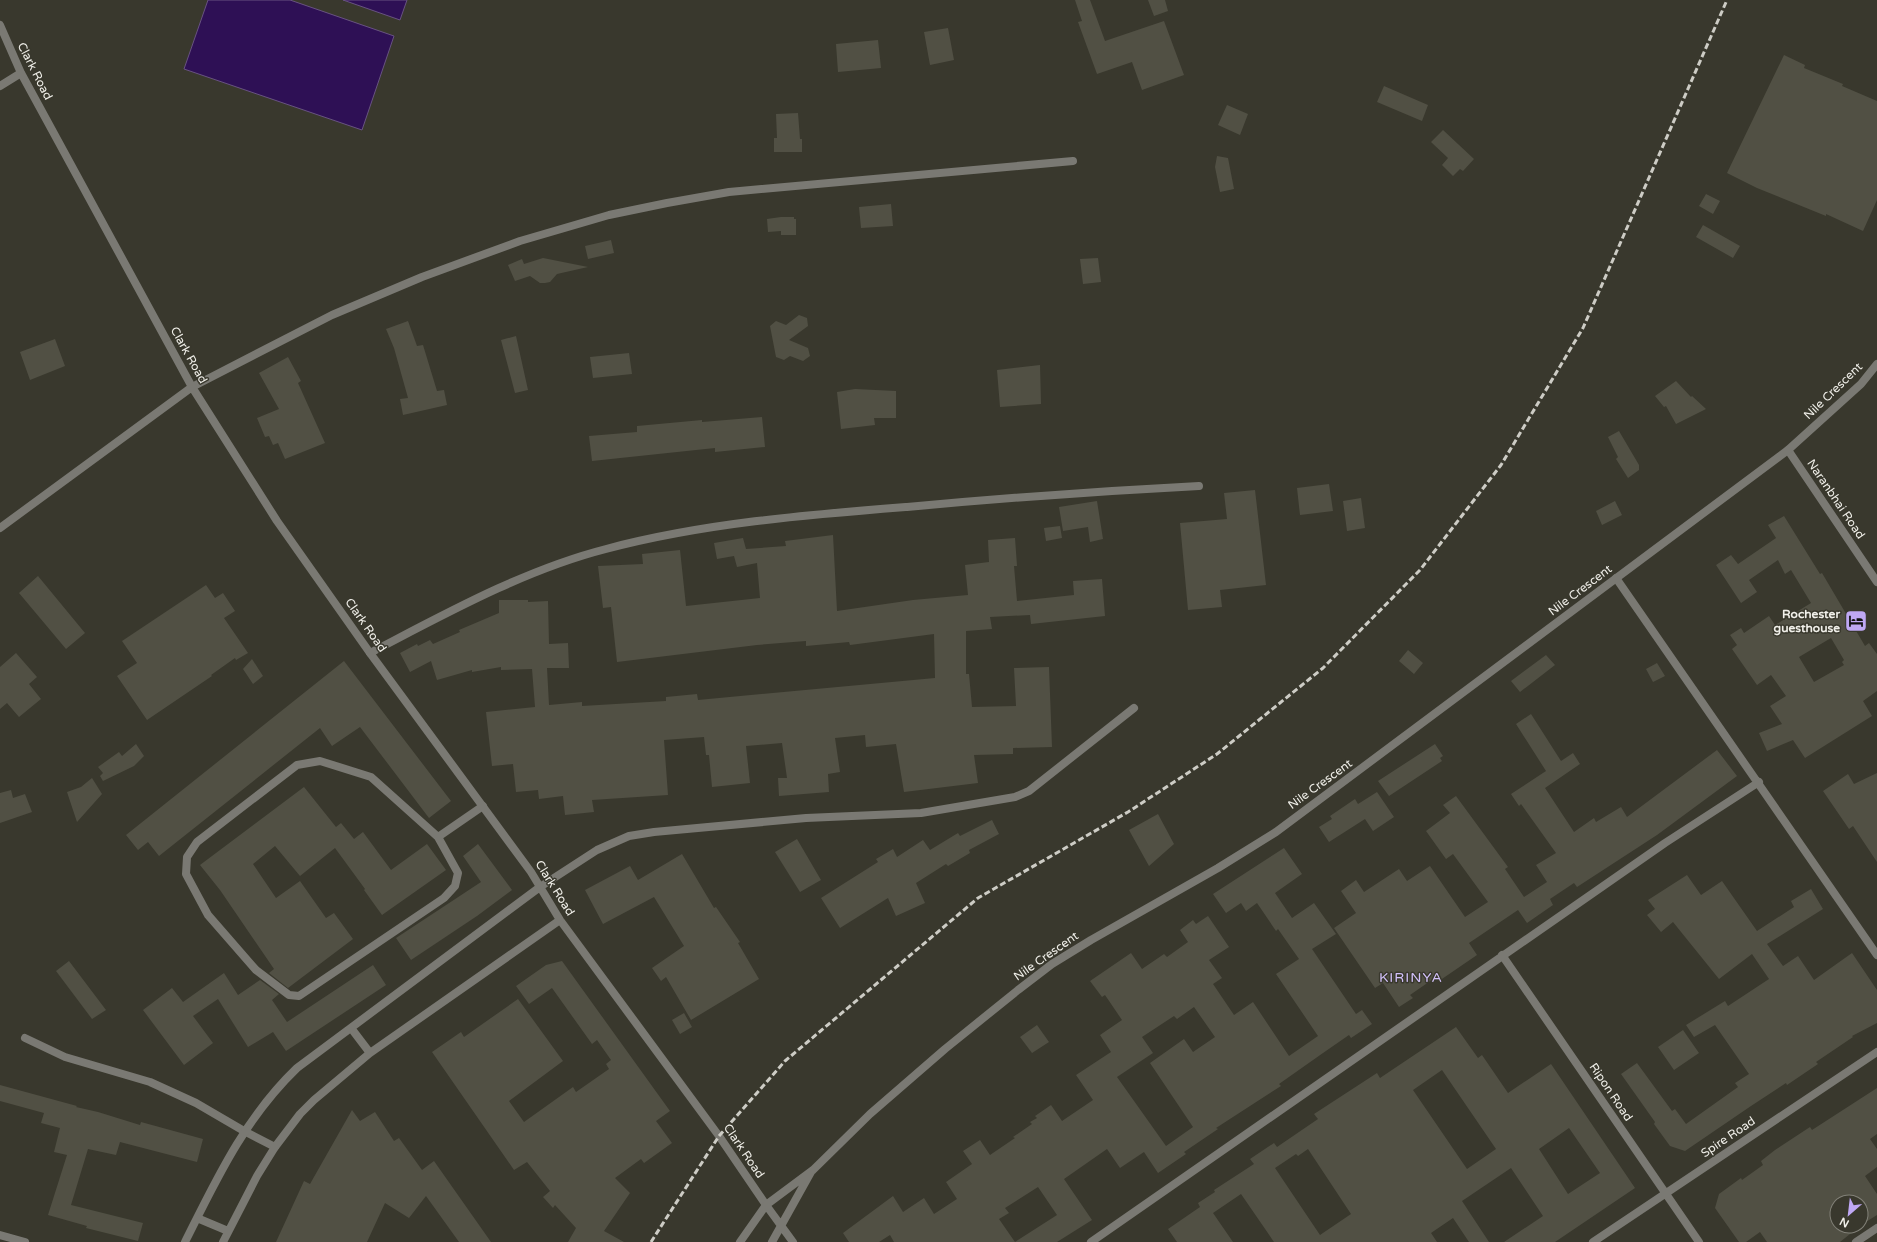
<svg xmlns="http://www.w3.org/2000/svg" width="1877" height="1242" viewBox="0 0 1877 1242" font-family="'Varela Round',sans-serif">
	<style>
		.water { fill: #2e1055; stroke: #685381 }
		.building { fill: #515044; fill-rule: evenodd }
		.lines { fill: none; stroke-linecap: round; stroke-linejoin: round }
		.service { stroke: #7a7973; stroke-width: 8 }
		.minor { stroke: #7a7973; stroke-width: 8 }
		.tertiary { stroke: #7a7973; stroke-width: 8 }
		.rail { stroke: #cdccc5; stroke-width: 3; stroke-dasharray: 6 3; stroke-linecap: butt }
		.labels { text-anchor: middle; stroke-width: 3; stroke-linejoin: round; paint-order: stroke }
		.street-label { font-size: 12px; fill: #f0efe9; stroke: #39382d }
		.poi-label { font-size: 12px; font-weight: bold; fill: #f0efe9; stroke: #39382d; text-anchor: end }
		.quarter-label { font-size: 14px; letter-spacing: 1px; fill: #d2c1fa; stroke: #39382d }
	</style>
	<rect width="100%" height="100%" fill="#39382d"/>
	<!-- water -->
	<path class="water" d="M208 0H290L394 36 362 130 184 69Z
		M343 0H407L400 20Z"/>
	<!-- building -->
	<path class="building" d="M1075 0H1090L1105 41 1164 21 1184 75 1142 90 1132 62 1097 74 1078 22 1082 21Z
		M1148 0H1165L1168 11 1154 16Z
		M948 28 954 60 930 65 924 32Z
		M878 40 881 68 838 72 836 44Z
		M1784 55 1805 65 1804 68 1843 84 1842 86 1877 101V200L1863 231 1826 214V216L1757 188 1727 173Z
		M1384 86 1428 105 1422 121 1377 102Z
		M1227 105 1248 114 1240 135 1218 125Z
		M798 113 800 139H802V152H774V138H777L776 114Z
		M1443 130 1474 159 1463 171 1460 169 1453 176 1442 165 1448 158 1431 142Z
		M1217 156 1228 158 1234 189 1220 192 1215 167Z
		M1706 194 1720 201 1713 214 1699 206Z
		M891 204 893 226 861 228 859 207Z
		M781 217H794V219H796V235H781V231L768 232 767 219Z
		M1703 225 1740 246 1733 258 1696 237Z
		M611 240 614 253 588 259 585 246Z
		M543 258 588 267 557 274 550 282 545 283H540L530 276 515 281 508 265 522 259 524 264Z
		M1098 258 1101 282 1083 284 1080 259Z
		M799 315 807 318 808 326 789 340 808 348 810 356 803 361 790 356 784 360 776 357 770 326 776 321 786 325Z
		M408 321 417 346 423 345 437 391 444 390 447 405 403 415 400 399 408 398 394 348 386 329Z
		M516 336 528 390 515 393 501 340Z
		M55 339 65 366 30 380 20 352Z
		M629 353 632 374 593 378 590 357Z
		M288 357 301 381 298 383 325 443 285 459 278 443 273 445 269 436 265 437 257 418 279 409 259 373Z
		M1040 365 1041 404 1000 407 997 370Z
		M1676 381 1691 397 1692 396 1706 409 1676 424 1666 406 1664 407 1655 396Z
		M855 389 896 391V418H874L875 425 841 429 837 392Z
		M762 417 765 447 715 452V448L592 461 589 436 637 432V426L702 420V422Z
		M1619 431 1639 465V470L1628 478 1616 459 1618 457 1608 437Z
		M1329 484 1333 511 1300 515 1297 488Z
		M1255 490 1266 585 1220 590 1222 607 1188 610 1180 523 1227 519 1224 493Z
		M1361 498 1365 528 1347 531 1343 501Z
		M1097 501 1103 539 1090 542 1088 527 1063 531 1059 507Z
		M1615 501 1622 515 1602 525 1596 511Z
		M1784 516 1820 574 1822 573 1865 646 1869 643 1877 654V691L1863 701 1872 716 1805 758 1793 740 1767 751 1759 733 1782 724 1770 706 1786 696 1771 675 1757 685 1732 649 1737 645 1730 635 1741 628 1744 633 1769 616 1775 625 1811 603 1791 570 1785 574 1778 560 1749 580 1757 592 1741 603 1716 565 1731 555 1738 564 1776 538 1768 525ZM1831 638 1844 660 1842 662 1844 665 1814 682 1799 657Z
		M1060 526 1062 538 1046 541 1044 528Z
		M833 535 837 611 913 600 968 595 965 565 989 562 988 540 1015 538 1017 566H1014L1017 601 1074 595 1073 581 1102 579 1105 616 1031 624 1030 615 990 617 992 629 966 631V674H969L972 707 1016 706 1014 668 1049 667 1052 747 1013 748V754L974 755 978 783 904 792 896 744 866 747 865 735 835 738 840 772 828 774 829 792 779 796 778 778H787L782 743 746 746 750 783 712 787 709 755H706L704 737 664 740 668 795 592 800 594 812 565 815 563 796 539 799 538 790 516 792 513 764 492 766 486 712 535 707 532 669 501 670V667L472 672V670L437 680 431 661 410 672 400 653 417 644 418 646 430 640 433 644 460 632 459 630 499 613V600H528V602L548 601 549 644 568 643 569 668H547L549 705 582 702V706L666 701V697L697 694 698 700 935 678 934 634 850 645 849 642 806 646V641L757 645 617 662 611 607 603 608 598 566 643 564 642 554 680 550 686 606 760 598 757 563 737 567 734 556 717 559 714 543 743 538 746 549 786 546 785 541Z
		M38 576 85 633 66 649 19 593Z
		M206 585 215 598 223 593 235 611 224 618 248 653 236 660 235 658 211 675 212 676 147 720 117 676 137 663 122 641Z
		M1408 650 1423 663 1414 674 1399 661Z
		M16 653 37 677 29 684 41 699 19 717 7 703 0 709V667Z
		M1546 655 1555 665 1520 692 1511 681Z
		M252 659 263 676 253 684 243 669Z
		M344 661 451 801 429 818 360 727 332 746 320 728 159 856 148 842 138 850 126 835Z
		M1657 663 1665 676 1653 682 1646 669Z
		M1531 714 1561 761 1573 753 1580 764 1545 788 1574 832 1594 818 1596 822 1621 807 1627 817 1717 750 1737 776 1657 835 1577 887 1574 883 1550 899 1553 905 1527 923 1518 910 1469 943 1477 955 1439 981 1436 977 1410 995 1413 998 1399 1007 1383 983 1375 988 1334 928 1356 913 1341 891 1356 880 1364 892 1399 869 1407 881 1430 866 1465 917 1488 902 1453 854 1446 859 1426 831 1450 813 1443 805 1456 796 1508 867 1505 869 1524 897 1547 882 1536 865 1556 853 1521 804 1519 806 1511 794 1546 771 1516 724Z
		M136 744 144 756 134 766 103 781 100 776 103 773 98 767 119 752 122 756Z
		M1435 744 1443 756 1440 758 1442 761 1389 796 1378 781Z
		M1877 773V862L1853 826 1849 829 1823 791 1848 774 1854 784Z
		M92 778 102 794 77 822 67 792 81 787Z
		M304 787 336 827 341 823 354 839 363 832 391 870 427 844 446 870 382 915 364 890 365 889 335 848 300 876 275 846 253 864 276 898 300 881 326 918 334 913 353 939 288 988 269 973 274 969 220 890 200 865Z
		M11 790 13 798 25 794 32 812 0 823V793Z
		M1377 792 1394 817 1373 831 1365 819 1329 842 1319 827 1332 819 1330 816 1355 799 1358 804Z
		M1158 814 1174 844 1149 866 1129 830Z
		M992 820 999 834 969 850 970 853 948 866 946 864 916 883 925 903 896 916 888 898 840 928 821 898 878 862 876 859 893 849 897 857 923 840 930 850 958 833 960 836Z
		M797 839 821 880 800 892 775 852Z
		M478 844 512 890 477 916 411 960 396 938 481 882 463 856Z
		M1284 848 1302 874 1275 893 1292 918 1314 903 1336 934 1312 949 1356 1014 1362 1010 1372 1024 1351 1038 1349 1035 1323 1053 1279 1084 1281 1086 1216 1128 1218 1129 1184 1152 1186 1154 1158 1173 1144 1152 1120 1168 1107 1149 1064 1179 1092 1220 1057 1242H1015L1057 1215 1038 1187 1005 1208 1009 1213 999 1219 1015 1242H894L890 1235 879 1242H849L843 1233 893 1196 903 1212 924 1198 934 1214 957 1199 946 1182 972 1164 963 1151 980 1140 990 1155 1015 1138 1013 1137 1032 1124 1030 1122 1037 1118 1035 1116 1051 1105 1062 1121 1093 1100 1076 1075 1111 1052 1100 1035 1122 1020 1105 995 1102 997 1090 981 1131 953 1142 969 1164 954 1167 957 1188 942 1180 930 1193 920 1196 924 1208 916 1229 947 1209 960 1222 978 1213 984 1234 1015 1253 1002 1289 1056 1318 1036 1276 974 1299 959 1278 929 1276 931 1257 903 1246 911 1241 903 1226 913 1213 894ZM1194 1007 1215 1037 1193 1052 1184 1039 1150 1063 1193 1127 1166 1146 1117 1077 1153 1053 1142 1037 1174 1016 1177 1019Z
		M682 854 714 908 716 907 740 942 738 943 759 979 691 1020 666 977 661 981 652 968 684 946 654 897 603 924 585 890 630 866 638 880Z
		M1687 875 1701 895 1722 881 1757 931 1794 907 1791 901 1811 889 1823 909 1767 944 1783 966 1798 956 1814 980 1852 953 1877 990V1023L1852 1036 1853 1037 1816 1062 1818 1064 1787 1085 1786 1083 1751 1106 1685 1151 1670 1146 1654 1124 1655 1122 1621 1074 1637 1063 1672 1111 1675 1109 1686 1124 1738 1087 1735 1083 1749 1074 1715 1025 1694 1037 1686 1025 1725 1001 1728 1006 1769 979 1752 954 1719 979 1673 922 1661 932 1647 915 1655 909 1648 900Z
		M69 961 106 1010 92 1019 56 971Z
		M562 961 670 1111 656 1121 672 1143 644 1163 641 1159 615 1178 630 1193 604 1231 624 1242H568L576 1228 555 1205 553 1208 543 1197 550 1191 527 1162 514 1170 432 1052 461 1032 464 1037 518 999 563 1061 509 1101 524 1122 573 1087 576 1092 609 1069 606 1064 611 1060 597 1040 592 1044 552 988 529 1004 516 986 546 965Z
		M373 965 386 985 286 1051 273 1032 248 1047 218 999 193 1016 213 1043 184 1065 143 1010 172 988 183 1002 224 973 238 995 260 980 279 994 272 1000 287 1022Z
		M684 1013 692 1027 680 1034 672 1020Z
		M1037 1025 1049 1042 1032 1053 1020 1037Z
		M1456 1027 1478 1058 1482 1055 1508 1093 1551 1064 1635 1188 1555 1242H1504L1543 1216 1511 1168 1462 1201 1489 1242H1469L1453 1218 1431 1233 1437 1242H1274L1241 1194 1213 1213 1233 1242H1177L1168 1229 1200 1207 1198 1203 1215 1192 1214 1190 1254 1164 1250 1159 1274 1143 1277 1147 1318 1119 1314 1114 1377 1073 1380 1078ZM1442 1070 1496 1149 1467 1169 1413 1090ZM1569 1128 1600 1173 1568 1194 1539 1149ZM1308 1149 1351 1214 1320 1235 1275 1168 1296 1154 1298 1156Z
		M1683 1030 1699 1053 1674 1070 1658 1047Z
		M0 1085 77 1106 76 1107 98 1112 140 1125 141 1122 203 1139 197 1162 120 1142 116 1155 88 1149 71 1205 143 1223 138 1241 86 1228 87 1226 48 1215 67 1155 54 1152 60 1128 41 1123 44 1113 0 1101Z
		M1877 1088V1134L1870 1139 1877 1149V1167L1865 1176 1877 1194V1215L1861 1225V1202H1837V1226H1860L1840 1242H1767L1760 1232 1746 1242H1739L1715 1208 1719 1194 1741 1178 1742 1180 1763 1165 1761 1161 1775 1150 1810 1127 1812 1130Z
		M352 1110 360 1121 375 1112 394 1141 399 1138 422 1170 434 1161 491 1242H459L426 1196 409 1218 385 1203 367 1242H276L304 1181 310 1184Z"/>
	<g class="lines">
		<!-- service -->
		<path class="service" d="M192 387 332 315 422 277 520 241 609 215 667 203 729 192 1073 161
			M370 653C445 614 524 570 606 549 704 523 806 515 907 507 1004 498 1101 491 1199 486
			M320 761 371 777 438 837 458 873 455 886 444 898 299 996 289 995 256 970 208 915 186 874 187 857 197 842 297 765Z
			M438 837 483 806
			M540 887 597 850 629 836 654 832 806 818 921 813 1015 797 1029 791 1134 708
			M25 1038 65 1057 150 1082 196 1103 244 1131 275 1147"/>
		<!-- minor -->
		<path class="minor" d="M0 25 21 73 192 387 277 521 370 653 531 872 560 920 719 1136 766 1205
			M0 86 21 73
			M1788 450 1877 582
			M0 528 192 387
			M1616 578 1877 955
			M1502 955 1699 1242
			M351 1028 370 1053
			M197 1218 228 1231
			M0 1235 25 1242
			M185 1242C217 1178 245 1118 297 1068L540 887
			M223 1242 257 1176 275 1147 300 1114 314 1100 370 1053 560 920
			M1091 1242 1665 843 1759 782
			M1593 1242 1877 1052
			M1856 1242 1877 1228"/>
		<!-- tertiary -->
		<path class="tertiary" d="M766 1205 793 1242
			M740 1242 766 1205 813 1170 870 1114 945 1049 1018 990 1052 964 1091 940 1218 868 1276 832 1788 450 1861 384 1877 364
			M772 1242 811 1172"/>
		<!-- rail -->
		<path class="rail" d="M651 1242 719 1136 785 1061 978 898 1128 812 1217 754 1323 668 1420 570 1501 465 1583 328 1727 0"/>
	</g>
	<!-- icons -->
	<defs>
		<g id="hotel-square" transform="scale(1.15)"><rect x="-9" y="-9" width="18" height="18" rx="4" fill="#bfa8f4" stroke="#39382d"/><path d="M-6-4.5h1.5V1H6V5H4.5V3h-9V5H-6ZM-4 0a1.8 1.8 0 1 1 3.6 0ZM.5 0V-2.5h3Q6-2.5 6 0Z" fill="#111"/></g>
	</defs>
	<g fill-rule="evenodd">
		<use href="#hotel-square" x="1856" y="621"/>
	</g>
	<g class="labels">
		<!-- street labels -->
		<g class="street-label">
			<text transform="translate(35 71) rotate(63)" y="4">Clark Road</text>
			<text transform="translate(189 355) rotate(61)" y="4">Clark Road</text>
			<text transform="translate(1833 391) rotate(-44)" y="4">Nile Crescent</text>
			<text transform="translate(1836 499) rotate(56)" y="4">Naranbhai Road</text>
			<text transform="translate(1580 590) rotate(-37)" y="4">Nile Crescent</text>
			<text transform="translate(366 625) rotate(55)" y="4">Clark Road</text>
			<text transform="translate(1320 784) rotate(-36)" y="4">Nile Crescent</text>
			<text transform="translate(555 888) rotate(58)" y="4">Clark Road</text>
			<text transform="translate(1046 956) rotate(-35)" y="4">Nile Crescent</text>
			<text transform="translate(1611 1092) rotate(56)" y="4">Ripon Road</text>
			<text transform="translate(1728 1137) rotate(-34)" y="4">Spire Road</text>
			<text transform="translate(744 1151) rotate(56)" y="4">Clark Road</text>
		</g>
		<!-- poi labels -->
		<g class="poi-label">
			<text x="1840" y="618">Rochester<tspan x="1840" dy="14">guesthouse</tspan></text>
		</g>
		<!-- quarter labels -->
		<g class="quarter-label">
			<text x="1411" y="982">KIRINYA</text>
		</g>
	</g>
	<!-- north arrow -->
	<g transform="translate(1849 1214) rotate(208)"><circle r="19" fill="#39382d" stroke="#828178"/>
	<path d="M0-3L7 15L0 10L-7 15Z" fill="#bfa8f4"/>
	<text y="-6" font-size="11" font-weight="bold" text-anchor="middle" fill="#f0efe9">N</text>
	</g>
</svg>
